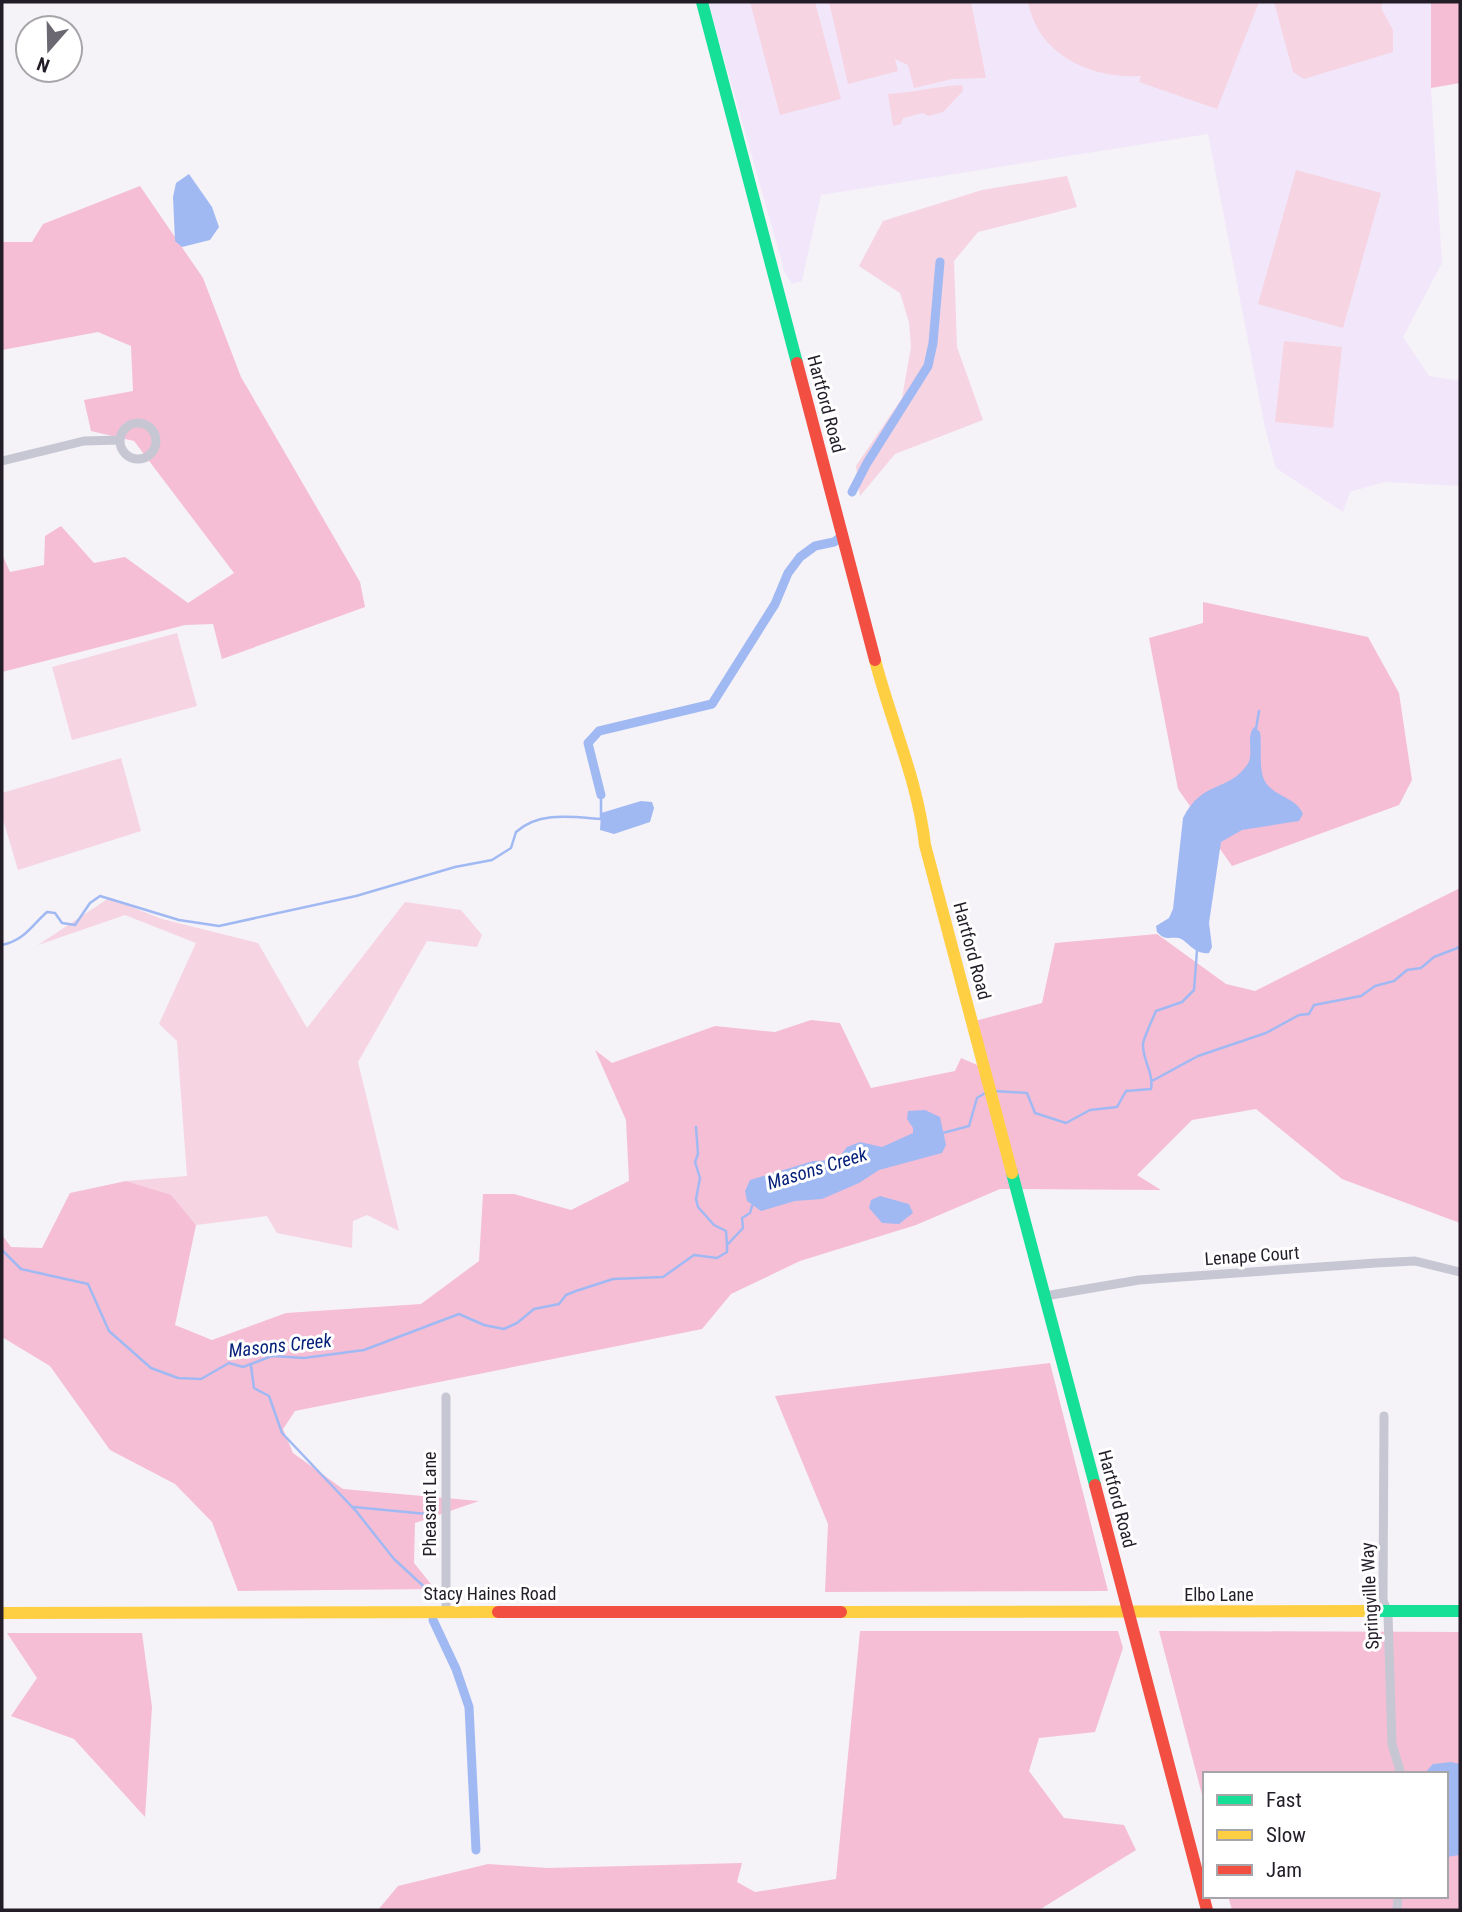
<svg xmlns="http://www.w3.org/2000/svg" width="1462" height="1912" viewBox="0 0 1462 1912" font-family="'Roboto Condensed',sans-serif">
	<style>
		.built { fill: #f2e7fa }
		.green { fill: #f6d4e2 }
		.forest { fill: #f5bed5 }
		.water { fill: #a1b9f3 }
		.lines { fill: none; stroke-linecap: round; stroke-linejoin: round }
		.stream { stroke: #a1b9f3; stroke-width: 2.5 }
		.canal { stroke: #a1b9f3; stroke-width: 9 }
		.street { stroke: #c7c7d3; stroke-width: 9 }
		.fast { stroke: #16e098; stroke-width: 12 }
		.slow { stroke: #ffcf43; stroke-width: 12 }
		.jam { stroke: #f24e42; stroke-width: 12 }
		.labels { text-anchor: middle; stroke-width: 6; stroke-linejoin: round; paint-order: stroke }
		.street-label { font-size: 18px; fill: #231d28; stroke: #fff }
		.water-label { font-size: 19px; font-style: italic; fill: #07217b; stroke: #fff }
	</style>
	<rect width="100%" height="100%" fill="#f5f2f8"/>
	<!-- built -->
	<path class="built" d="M708 2H1431V88L1442 263 1403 337 1429 376 1460 381V486L1384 482 1350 492 1343 512 1276 468 1265 428 1208 134 821 195 802 281 792 284 785 273Z"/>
	<!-- green -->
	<path class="green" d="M750 2H815L841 99 780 115Z
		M829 2H971L986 78 952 79 914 88 908 65 895 59 898 71 848 84Z
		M1028 2H1259L1217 109 1139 82 1141 76C1091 79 1038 55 1028 2Z
		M1274 2H1383L1381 8 1393 30V52L1304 79 1293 72Z
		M962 85 963 91 943 112 928 116 923 113 903 118 901 124 893 126 888 94C913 93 936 86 962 85Z
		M1296 170 1381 193 1343 328 1258 304Z
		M1067 176 1077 207 978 232 954 261 957 347 983 420 895 454 860 496 856 466 902 398 911 347 909 322 900 293 859 266 883 221 982 190Z
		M1284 341 1342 347 1333 428 1275 422Z
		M177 633 197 706 72 740 52 667Z
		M121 758 141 831 18 870 2 816V793Z
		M109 898 162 919 258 943 307 1028 405 902 461 910 482 935 477 947 427 941 358 1062 399 1231 367 1215 353 1221 352 1248 277 1233 267 1216 196 1225 171 1196 126 1181 187 1176 177 1041 159 1024 196 943 125 915 38 945Z"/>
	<!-- forest -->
	<path class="forest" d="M1431 2H1460V83L1431 88Z
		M140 186 203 278 241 377 360 582 365 607 222 659 213 624 185 625 2 672V554L10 572 44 565 45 536 61 526 94 563 125 557 188 603 234 573 134 441 91 431 84 400 133 391 131 346 98 332 2 350V242H32L43 224Z
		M1203 602 1368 637 1399 693 1412 780 1399 805 1232 866 1178 789 1149 638 1203 623Z
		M1460 888V1223L1342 1179 1256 1109 1192 1120 1137 1175 1161 1190 1000 1189 916 1225 800 1261 731 1294 702 1329 295 1411 283 1429 293 1453 343 1489 479 1501 415 1523 414 1563 435 1589 238 1591 212 1522 175 1484 110 1450 50 1366 2 1337V1235L11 1247 42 1248 70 1193 126 1181 171 1195 196 1225 175 1325 212 1340 286 1313 421 1304 479 1261 483 1194H514L571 1210 629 1181 626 1120 595 1050 612 1063 715 1026 775 1032 811 1020 840 1023 871 1088 955 1071 961 1058 989 1070 975 1021 1042 1003 1055 943 1157 934 1226 984 1255 991Z
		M1050 1363 1108 1591 825 1592 828 1524 775 1396Z
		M860 1631H1118L1123 1648 1095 1732 1039 1738 1029 1771 1064 1818 1124 1825 1136 1850 1039 1910H378L398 1886 488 1864 547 1868 742 1863 737 1882 755 1892 836 1879Z
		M1159 1631 1460 1632V1910H1232L1228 1896H1446V1774H1205V1806Z
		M7 1633H142L152 1707 145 1817 74 1739 11 1716 37 1678Z"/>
	<!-- water -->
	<path class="water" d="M189 174 212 207 219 227 210 240 182 247 175 241 173 197 176 183Z
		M1254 727 1260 732C1262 746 1259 763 1263 777 1270 797 1296 796 1303 814L1299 821 1242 830 1221 842 1209 923 1212 947 1209 953C1193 955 1187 939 1178 938 1168 937 1166 941 1157 932L1156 926 1169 918 1173 909 1183 818C1203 779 1227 793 1247 765 1255 754 1245 738 1254 727Z
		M641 801 652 802 654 808 650 822 614 834 600 830 601 813Z
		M925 1110 940 1117 946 1145 942 1153 879 1170 859 1183 822 1199 795 1201 761 1211 747 1201 745 1191 750 1180 813 1161 837 1160 847 1147 860 1142 882 1147 913 1133V1128L907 1119 908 1111Z
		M880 1196 909 1204 913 1213 899 1224 882 1223 869 1208 871 1200Z
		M1451 1762 1460 1764V1855L1446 1857V1774H1424L1433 1764Z"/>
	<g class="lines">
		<!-- stream -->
		<path class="stream" d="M1256 729 1259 711
			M2 945C25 940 31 926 47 912L55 913 62 923 75 925 90 903 100 896 179 920 219 926 356 896 455 867 492 860 511 848 516 832C539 811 573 817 601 819V795
			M1152 1081 1198 1056 1266 1033 1299 1015 1309 1014 1314 1005 1361 996 1375 986 1394 981 1407 970 1421 968 1434 957 1460 947
			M994 1091 1027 1093 1035 1113 1066 1123 1090 1110 1117 1107 1126 1091 1151 1089C1154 1073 1142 1059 1143 1044 1144 1037 1153 1018 1156 1011L1182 1002 1194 990 1197 950
			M696 1127 698 1154 695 1162 700 1178 696 1199 698 1207 714 1225 726 1231 727 1245
			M939 1134 969 1126 977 1098 985 1093
			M2 1250 21 1269 88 1284 109 1331 151 1368 178 1378 201 1379 229 1363 243 1367 272 1356 304 1358 364 1350 459 1314 484 1325 504 1329 517 1323 534 1309 559 1304 566 1295 576 1291 613 1279 663 1277 694 1255 717 1258 727 1252V1245L743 1228 742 1218 750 1213 752 1206
			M251 1366 254 1388 269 1396 282 1433 356 1511 394 1559 432 1594
			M354 1507 437 1515"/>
		<!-- canal -->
		<path class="canal" d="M852 492 867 463 928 366 933 343 940 262
			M601 795 588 743 599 731 712 704 775 604 788 573 800 557 815 546 834 542 841 537
			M433 1620 456 1669 469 1707 476 1850"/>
		<!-- street -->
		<path class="street" d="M120 441a18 18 0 1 1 36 0a18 18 0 1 1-36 0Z
			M2 461 84 441 120 440
			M1045 1296 1139 1280 1376 1263 1415 1261 1460 1272
			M446 1397V1612
			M1384 1416 1383 1600 1388 1614 1392 1744 1401 1774
			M1397 1910 1398 1896"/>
		<!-- fast -->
		<path class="fast" d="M702 2 797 363
			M1012 1173 1095 1485
			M1367 1611H1460"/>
		<!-- slow -->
		<path class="slow" d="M875 660C891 722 918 781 925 845L1012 1173
			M841 1612 1367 1611
			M2 1613 498 1612"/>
		<!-- jam -->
		<path class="jam" d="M797 363 875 660
			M1095 1485 1207 1910
			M498 1612H841"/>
	</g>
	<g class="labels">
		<!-- street labels -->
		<g class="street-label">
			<text transform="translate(826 404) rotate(75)" y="6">Hartford Road</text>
			<text transform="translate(972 951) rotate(75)" y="6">Hartford Road</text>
			<text transform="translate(1252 1256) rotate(-4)" y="6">Lenape Court</text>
			<text transform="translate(1117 1499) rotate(75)" y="6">Hartford Road</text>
			<text transform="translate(430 1504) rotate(-90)" y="6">Pheasant Lane</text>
			<text x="490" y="1600">Stacy Haines Road</text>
			<text x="1219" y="1601">Elbo Lane</text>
			<text transform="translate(1370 1596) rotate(-93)" y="6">Springville Way</text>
		</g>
		<!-- water labels -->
		<g class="water-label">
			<text transform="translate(817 1168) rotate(-17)" y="7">Masons Creek</text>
			<text transform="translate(280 1345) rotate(-6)" y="7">Masons Creek</text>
		</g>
	</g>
	<!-- border -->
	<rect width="1462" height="1912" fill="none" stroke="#231d28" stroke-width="7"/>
	<!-- legend -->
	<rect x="1203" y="1772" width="245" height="126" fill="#ffffff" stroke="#a7a5a9" stroke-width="2"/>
	<rect x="1217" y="1795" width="35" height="10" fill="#16e098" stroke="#a7a5a9" stroke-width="2"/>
	<text x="1266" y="1807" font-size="21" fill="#231d28">Fast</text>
	<rect x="1217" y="1830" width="35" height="10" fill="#ffcf43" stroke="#a7a5a9" stroke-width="2"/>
	<text x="1266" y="1842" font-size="21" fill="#231d28">Slow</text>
	<rect x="1217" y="1865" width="35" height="10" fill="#f24e42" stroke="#a7a5a9" stroke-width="2"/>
	<text x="1266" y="1877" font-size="21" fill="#231d28">Jam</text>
	<!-- north arrow -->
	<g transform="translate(49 49) rotate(200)"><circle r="33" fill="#ffffff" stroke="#a7a5a9" stroke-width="2"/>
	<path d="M0-5L12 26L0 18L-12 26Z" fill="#6c6871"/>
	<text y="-10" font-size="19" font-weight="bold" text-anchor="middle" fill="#231d28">N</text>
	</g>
</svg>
